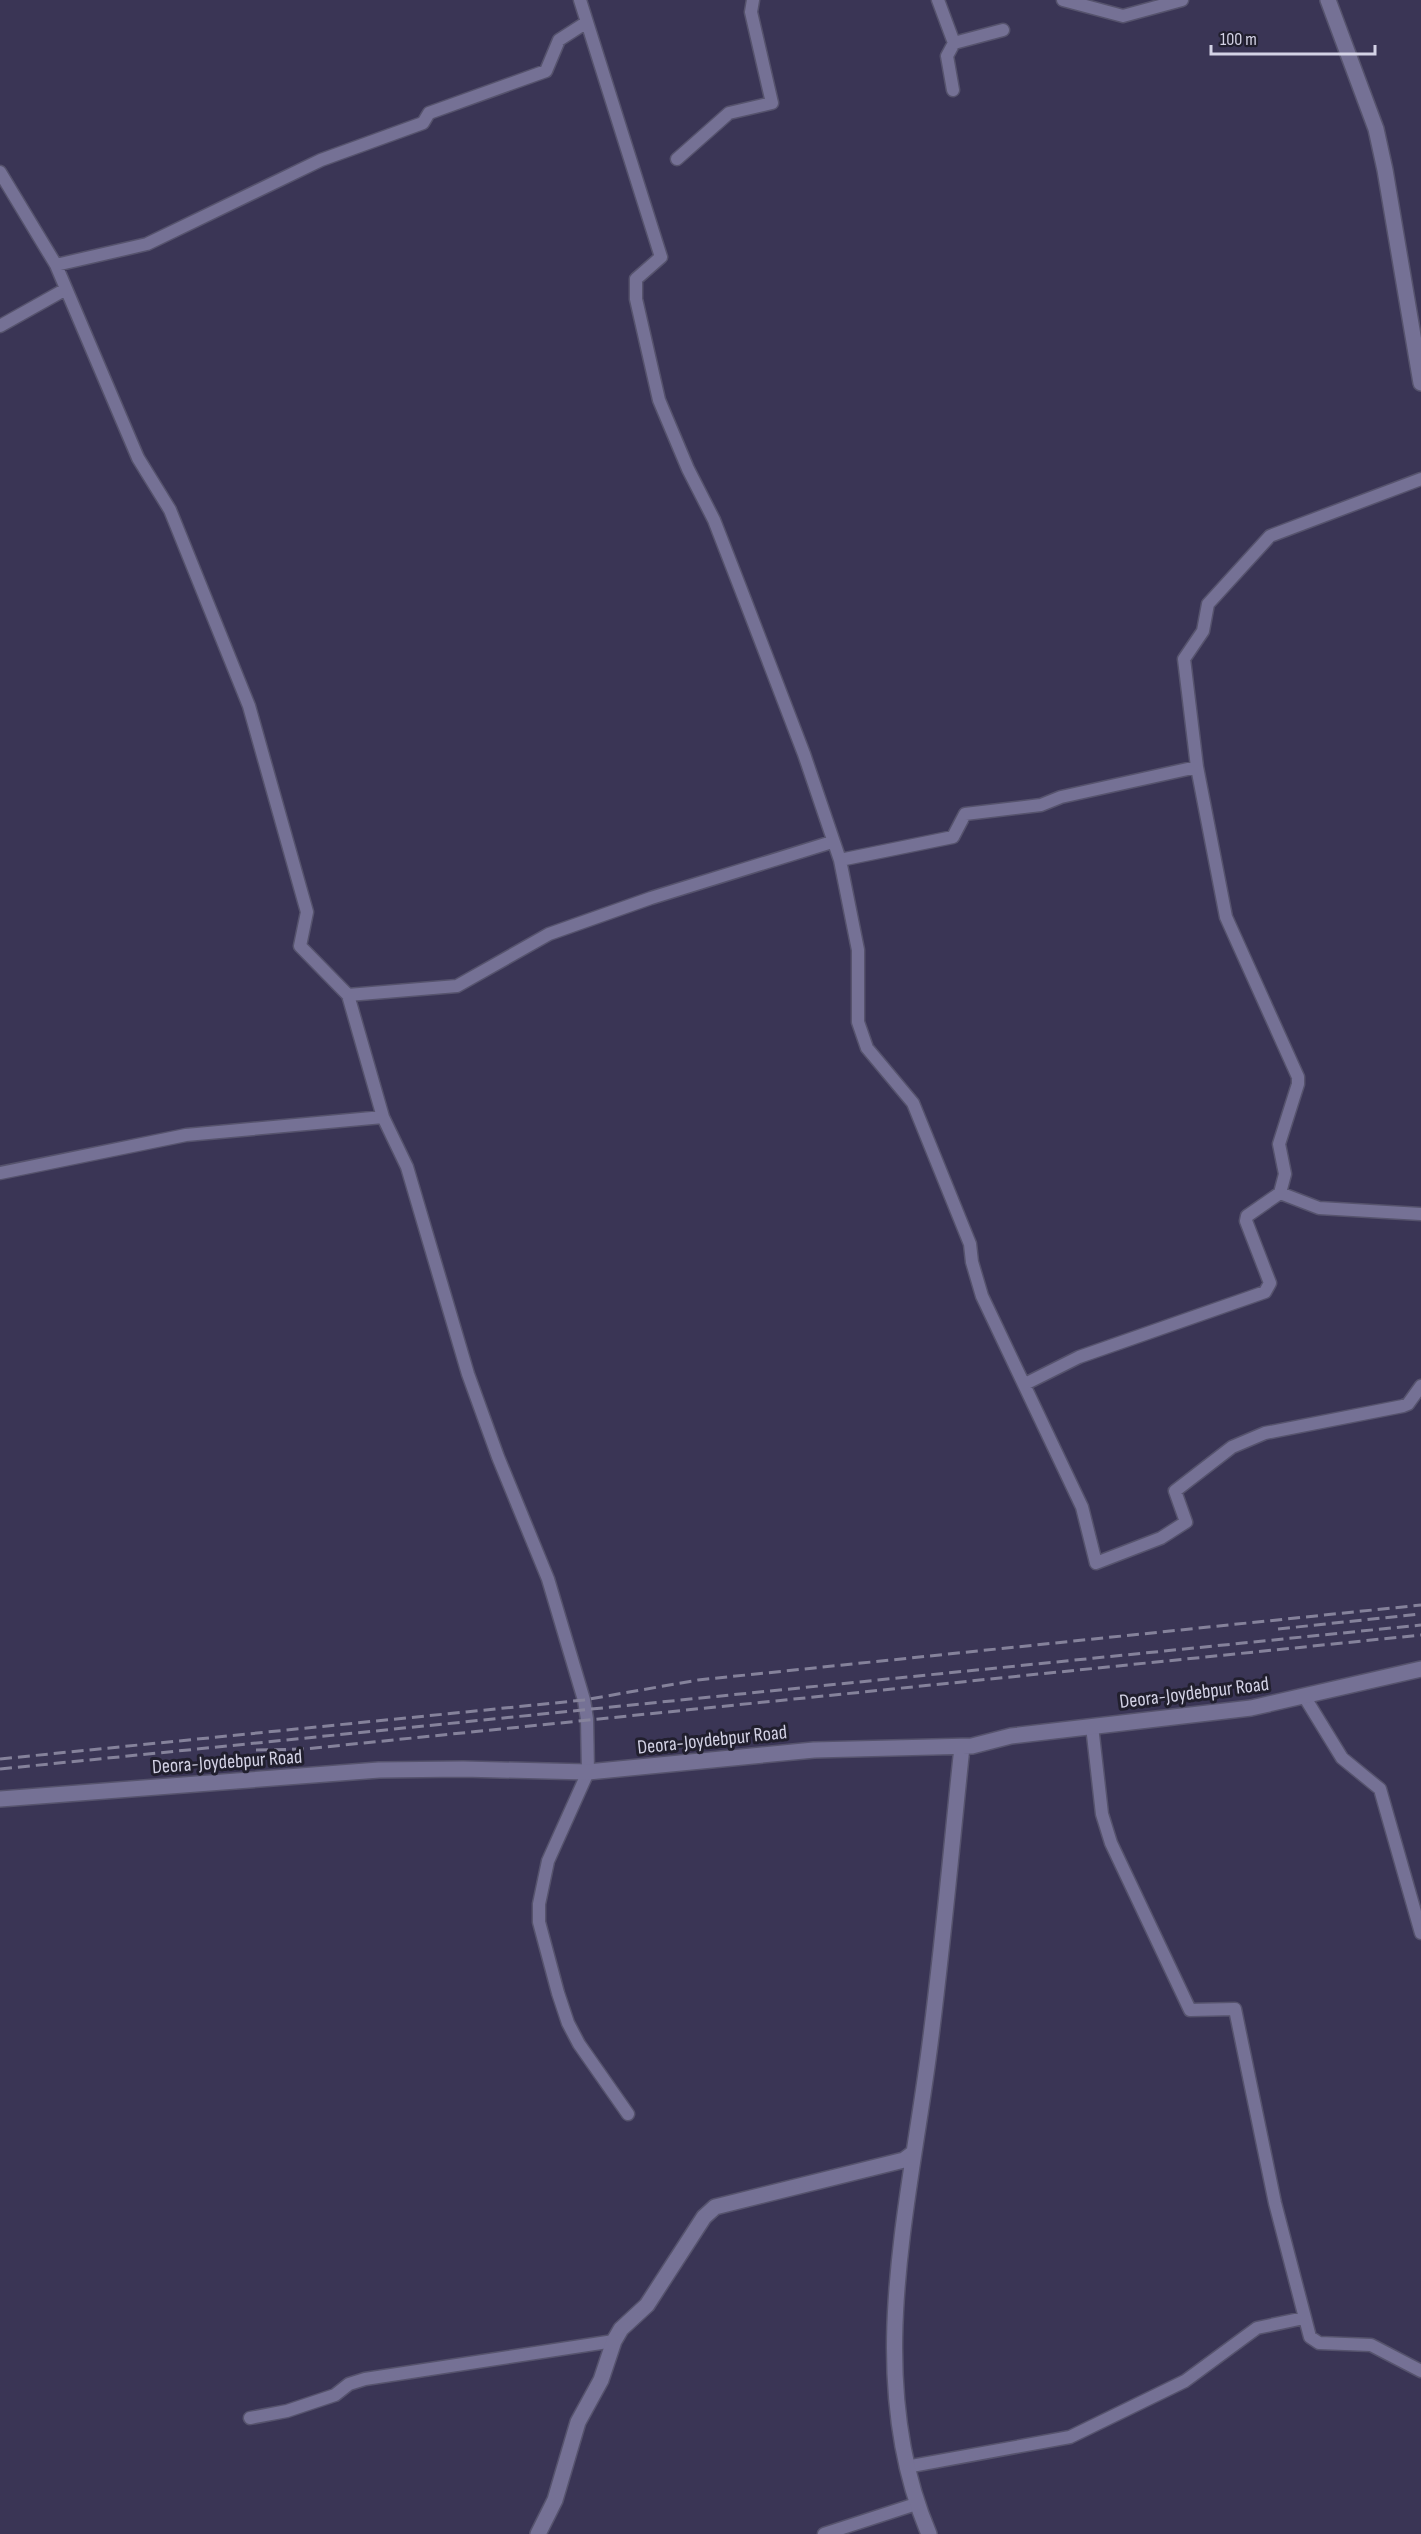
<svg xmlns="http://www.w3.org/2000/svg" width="1421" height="2534" viewBox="0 0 1421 2534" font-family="'Sofia Sans Condensed',sans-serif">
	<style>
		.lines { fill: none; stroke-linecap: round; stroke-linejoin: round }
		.minor-casing { stroke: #56536d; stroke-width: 15 }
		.tertiary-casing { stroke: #56536d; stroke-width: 18 }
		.minor { stroke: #757195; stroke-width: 12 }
		.tertiary { stroke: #757195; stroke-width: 15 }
		.rail { stroke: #85829b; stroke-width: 3; stroke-dasharray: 12 6; stroke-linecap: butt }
		.labels { text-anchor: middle; stroke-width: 6; stroke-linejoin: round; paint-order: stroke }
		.street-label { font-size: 20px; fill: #d3d2e5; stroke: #211f2e }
	</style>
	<rect width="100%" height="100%" fill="#3a3555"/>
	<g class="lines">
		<!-- minor casing -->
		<g class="minor-casing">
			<path id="minor" d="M580 0 661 257 636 279V299L659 400 688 469 714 520 745 600 804 754 840 860 858 950V1022L867 1048 913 1103 970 1244 972 1262 982 1296 1082 1507 1096 1563
				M938 0 954 43
				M1063 0 1123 16 1182 0
				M953 90 947 56 954 43 1003 30
				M677 159 729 113 772 103 751 12 753 0
				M0 172 56 265 138 458 170 510 249 706 307 912 300 946 348 995 383 1117 407 1167 468 1374 498 1457 548 1579 584 1700 587 1719 588 1772 548 1861 539 1904V1922L558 1993 568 2023 579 2044 628 2114
				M56 265 147 244 321 160 423 123 429 113 546 71 559 40 587 22
				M0 326 66 289
				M840 860 953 837 965 814 1041 805 1061 797 1197 767
				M348 995 457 986 549 934 651 898 832 842
				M0 1173 186 1135 383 1117
				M1280 1193 1319 1208 1421 1214
				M1025 1384 1079 1357 1265 1292 1270 1283 1246 1221 1247 1216 1280 1193 1285 1174 1279 1144 1298 1084V1077L1226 917 1197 767 1184 659 1203 631 1208 604 1270 536 1421 479
				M1096 1563 1161 1538 1186 1522 1175 1491 1232 1447 1265 1433 1403 1406 1408 1404 1421 1386
				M1304 1696 1342 1758 1380 1789 1421 1933
				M1092 1726 1102 1814 1111 1843 1190 2010 1235 2009 1275 2203 1310 2337 1319 2343 1371 2345 1421 2371
				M250 2418 287 2411 335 2395 349 2384 365 2379 614 2341
				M906 2467 1070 2437 1185 2381 1257 2328 1304 2318
				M824 2534 916 2504"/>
		</g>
		<!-- tertiary casing -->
		<g class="tertiary-casing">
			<path id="tertiary" d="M1328 0 1376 129 1385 170 1421 383
				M0 1799 379 1770 463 1769 588 1772 814 1750 972 1746 1011 1736 1251 1708 1421 1669
				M538 2534 555 2500 578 2422 601 2380 614 2341 621 2329 647 2305 704 2217 715 2207 723 2205 904 2160 912 2154
				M929 2534C864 2383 907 2215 928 2059 942 1956 951 1851 962 1747"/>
		</g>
		<!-- minor -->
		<use href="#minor" class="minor"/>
		<!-- tertiary -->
		<use href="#tertiary" class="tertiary"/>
		<!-- rail -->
		<path class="rail" d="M1278 1629 1421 1614
			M256 1750 305 1749 1421 1635
			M0 1759 584 1700 698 1680 1421 1605
			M0 1769 1421 1625"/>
	</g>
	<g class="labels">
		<!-- street labels -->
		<g class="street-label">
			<text transform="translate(1194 1692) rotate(-7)" y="7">Deora-Joydebpur Road</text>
			<text transform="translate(712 1739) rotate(-6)" y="7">Deora-Joydebpur Road</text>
			<text transform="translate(227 1761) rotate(-4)" y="7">Deora-Joydebpur Road</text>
		</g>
	</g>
	<!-- scale -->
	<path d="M1211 45v9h164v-9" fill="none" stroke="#d3d2e5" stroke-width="3"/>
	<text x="1220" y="45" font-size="18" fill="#d3d2e5" stroke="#211f2e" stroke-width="4.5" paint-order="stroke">100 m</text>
</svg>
